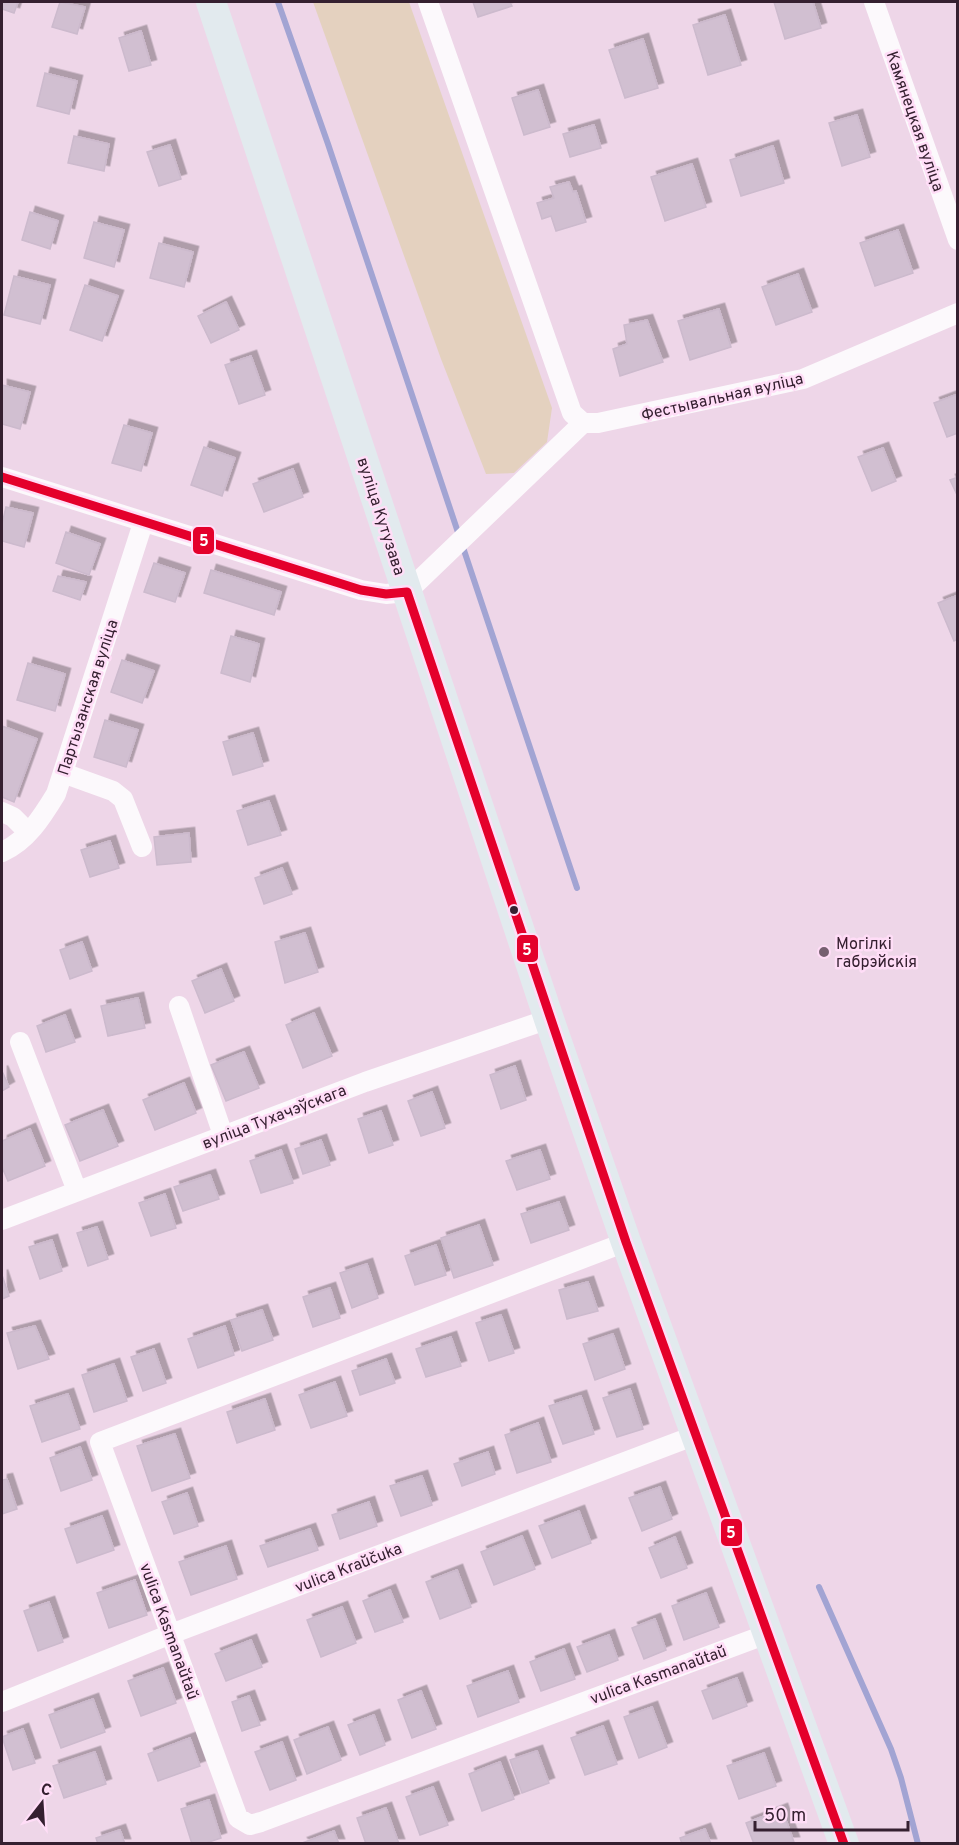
<svg xmlns="http://www.w3.org/2000/svg" width="959" height="1845" viewBox="0 0 959 1845" font-family="Overpass,sans-serif">
	<style>
		.green { fill: #e4d1bf }
		.lines { fill: none; stroke-linecap: round; stroke-linejoin: round }
		.stream { stroke: #a2a4d3; stroke-width: 6 }
		.building { fill: #d1bfd1; stroke: #ccbacd; stroke-width: 1.5; filter: url(#shadow) }
		.minor { stroke: #fcf9fc; stroke-width: 20 }
		.primary { stroke: #e2eaee; stroke-width: 30 }
		.bus-1-casing { stroke: #ffddf7; stroke-width: 14 }
		.bus-1 { stroke: #e4002b; stroke-width: 9 }
		.bus-dot { fill: #352030; stroke: #ffddf7; stroke-width: 2 }
		.poi-dot { fill: #766070; stroke: #ffddf7; stroke-width: 2 }
		.labels { text-anchor: middle; stroke-width: 5; stroke-linejoin: round; paint-order: stroke }
		.street-label { font-size: 16px; fill: #352030; stroke: #ffddf7 }
		.poi-label { font-size: 16px; fill: #352030; stroke: #ffddf7; text-anchor: start }
		.line-badge { stroke: #ffddf7; stroke-width: 2 }
		.badge-label { font-size: 16px; text-anchor: middle; font-weight: bold; fill: #fff }
	</style>
	<defs>
		<filter id="shadow"><feDropShadow dx="5.5" dy="-5.5" stdDeviation="0" flood-color="#0004"/></filter>
	</defs>
	<rect width="100%" height="100%" fill="#eed6e8"/>
	<!-- green -->
	<path class="green" d="M313 2H409L552 408 547 442 514 473 486 474 441 359Z"/>
	<g class="lines">
		<!-- stream -->
		<path class="stream" d="M278 2 328 144 577 888
			M819 1587 891 1749 901 1778 918 1844"/>
	</g>
	<!-- building -->
	<path class="building" d="M2 2H18L14 13 2 9Z
		M60 2 85 7 77 34 52 27Z
		M473 2H510L512 6 478 17Z
		M774 2H813L821 28 785 39Z
		M725 15 741 65 708 75 693 25Z
		M141 31 151 65 129 71 119 38Z
		M643 39 658 88 625 98 609 50Z
		M45 73 77 81 69 114 37 106Z
		M538 90 550 127 524 135 512 98Z
		M857 115 870 157 842 166 829 123Z
		M594 125 601 148 570 157 563 134Z
		M74 136 109 144 104 171 68 163Z
		M170 145 181 179 159 186 147 152Z
		M773 146 784 183 741 196 730 160Z
		M692 164 706 207 665 221 651 177Z
		M569 182 573 192 576 191 586 222 556 231 551 216 542 219 537 203 554 198 550 187Z
		M30 212 58 221 50 249 22 240Z
		M94 222 124 230 114 267 84 258Z
		M898 230 913 273 875 286 860 243Z
		M159 243 193 252 184 287 150 278Z
		M798 274 812 312 776 325 762 287Z
		M14 276 50 285 40 324 4 315Z
		M85 285 118 296 102 341 70 330Z
		M226 302 239 330 211 343 198 316Z
		M719 309 731 347 690 360 678 321Z
		M647 320 663 362 620 376 613 349 627 344 624 325Z
		M251 356 265 395 239 404 225 365Z
		M2 385 30 392 20 429 2 424Z
		M958 394V433L947 437 934 403Z
		M124 425 152 433 141 471 112 463Z
		M204 447 235 458 222 496 191 485Z
		M883 448 896 481 872 491 858 457Z
		M293 469 303 497 264 512 253 484Z
		M958 477V497L950 480Z
		M6 507 33 513 24 547 2 541V524Z
		M66 532 100 544 89 575 56 563Z
		M154 563 185 573 175 602 144 592Z
		M211 570 281 592 274 615 204 593Z
		M58 576 86 582 80 600 53 591Z
		M958 595V639L954 641 938 603Z
		M231 636 259 644 250 682 221 673Z
		M122 660 154 671 142 703 111 692Z
		M28 663 65 674 55 711 17 700Z
		M105 720 138 730 126 767 94 757Z
		M2 726 37 739 14 802 2 797Z
		M253 733 263 766 233 775 223 742Z
		M269 801 281 835 248 845 237 811Z
		M189 833 191 862 157 865 154 837Z
		M110 841 119 868 90 877 81 850Z
		M282 868 292 894 264 904 255 878Z
		M305 933 318 972 285 983 275 942Z
		M82 942 92 971 70 979 60 950Z
		M221 969 234 1001 205 1013 192 981Z
		M138 998 145 1028 108 1036 101 1006Z
		M314 1013 332 1056 303 1068 286 1025Z
		M65 1015 75 1042 46 1052 37 1026Z
		M244 1052 259 1088 226 1101 211 1065Z
		M515 1066 526 1100 501 1109 490 1075Z
		M2 1071 9 1087 2 1091Z
		M184 1083 196 1113 155 1130 143 1100Z
		M432 1092 445 1128 421 1136 408 1101Z
		M103 1110 118 1146 80 1161 65 1125Z
		M381 1111 393 1145 369 1153 358 1119Z
		M30 1129 45 1166 8 1181 2 1167V1141Z
		M321 1140 330 1165 303 1174 295 1149Z
		M281 1150 293 1183 261 1193 250 1161Z
		M540 1150 550 1179 517 1190 506 1161Z
		M210 1175 219 1199 183 1211 174 1187Z
		M165 1194 176 1228 151 1236 139 1203Z
		M559 1202 569 1230 531 1243 521 1214Z
		M479 1225 493 1265 454 1278 441 1238Z
		M97 1227 108 1259 88 1266 77 1233Z
		M52 1240 62 1271 40 1279 29 1247Z
		M436 1245 446 1275 415 1285 405 1256Z
		M367 1264 378 1298 352 1308 340 1273Z
		M2 1275 9 1296 2 1299Z
		M588 1282 598 1311 567 1319 559 1290Z
		M330 1288 340 1318 313 1327 303 1297Z
		M262 1310 273 1340 242 1351 231 1320Z
		M501 1315 514 1353 489 1361 476 1323Z
		M35 1326 49 1359 18 1369 7 1333Z
		M225 1326 234 1355 198 1368 188 1339Z
		M613 1334 625 1369 595 1380 583 1344Z
		M451 1337 461 1366 426 1377 416 1349Z
		M154 1349 166 1383 143 1391 131 1357Z
		M386 1359 395 1383 360 1395 352 1371Z
		M114 1364 127 1401 94 1412 82 1375Z
		M335 1382 347 1416 311 1428 299 1395Z
		M630 1389 643 1429 617 1437 603 1398Z
		M68 1394 80 1429 42 1442 30 1406Z
		M581 1396 594 1434 563 1444 549 1406Z
		M265 1399 275 1430 237 1443 227 1412Z
		M538 1423 551 1462 517 1473 505 1435Z
		M175 1434 190 1478 152 1491 137 1446Z
		M80 1447 92 1480 61 1491 50 1458Z
		M488 1452 495 1474 462 1486 454 1464Z
		M422 1476 432 1505 401 1516 390 1486Z
		M7 1479 17 1509 2 1514V1480Z
		M660 1487 672 1519 642 1531 629 1498Z
		M187 1493 198 1526 174 1534 162 1502Z
		M369 1502 377 1526 340 1539 332 1515Z
		M579 1511 591 1543 552 1558 539 1526Z
		M102 1516 114 1550 77 1563 65 1529Z
		M310 1529 318 1550 268 1567 260 1546Z
		M522 1536 535 1569 494 1585 481 1552Z
		M675 1537 687 1568 661 1578 649 1548Z
		M226 1546 237 1579 191 1595 179 1562Z
		M457 1570 471 1607 440 1619 426 1582Z
		M135 1580 147 1615 109 1628 97 1593Z
		M390 1590 403 1622 375 1632 363 1601Z
		M706 1593 719 1627 684 1640 672 1606Z
		M49 1602 63 1642 38 1651 24 1611Z
		M342 1607 356 1643 321 1657 307 1620Z
		M655 1619 666 1650 644 1659 632 1628Z
		M609 1635 618 1660 587 1672 577 1647Z
		M251 1640 262 1667 226 1681 215 1654Z
		M564 1649 575 1679 541 1691 530 1662Z
		M163 1668 176 1703 141 1716 128 1681Z
		M508 1671 519 1702 478 1717 467 1686Z
		M737 1678 747 1706 713 1719 702 1691Z
		M421 1691 436 1729 412 1738 398 1700Z
		M249 1696 260 1725 242 1731 232 1702Z
		M93 1699 105 1732 61 1748 49 1715Z
		M652 1707 667 1747 639 1758 624 1717Z
		M374 1715 385 1745 360 1755 348 1725Z
		M603 1726 617 1764 585 1775 571 1738Z
		M328 1727 341 1760 307 1774 294 1740Z
		M23 1729 35 1763 13 1770 2 1737Z
		M190 1738 200 1766 158 1781 148 1754Z
		M282 1742 296 1780 270 1790 255 1752Z
		M537 1751 549 1783 522 1793 510 1760Z
		M95 1752 106 1784 64 1798 53 1766Z
		M764 1753 776 1786 739 1799 727 1766Z
		M500 1762 514 1799 482 1811 469 1774Z
		M433 1787 448 1825 420 1835 406 1797Z
		M209 1800 221 1838 203 1844H192L181 1809Z
		M386 1808 399 1844H366L357 1818Z
		M782 1809 794 1842 754 1844 746 1823Z
		M705 1829 711 1844H682L680 1838Z
		M120 1830 125 1844H98L96 1838Z
		M334 1831 339 1844H303L302 1843Z"/>
	<g class="lines">
		<!-- minor -->
		<path class="minor" d="M428 2 572 413 583 423H598L803 379 958 313
			M874 2 958 240
			M2 477 361 590 386 594 407 592 583 423
			M63 773 113 791 123 799 142 847
			M2 812 13 817 28 832
			M2 852C27 841 42 817 56 794L143 523
			M179 1006 223 1135
			M20 1042 77 1191
			M2 1220 365 1082 549 1019
			M626 1242 100 1442 238 1818 250 1825 261 1822 767 1634
			M2 1702 171 1634 696 1435"/>
		<!-- primary -->
		<path class="primary" d="M211 2 549 1019 626 1242 844 1844"/>
		<!-- bus-1 casing -->
		<g class="bus-1-casing">
			<path id="bus-1" d="M2 477 361 590 386 594 407 592
				M407 592 626 1242 844 1844"/>
		</g>
		<!-- bus-1 -->
		<use href="#bus-1" class="bus-1"/>
	</g>
	<!-- markers -->
	<circle class="bus-dot" cx="514" cy="910" r="5"/>
	<circle class="poi-dot" cx="824" cy="952" r="6"/>
	<g class="labels">
		<!-- street labels -->
		<g class="street-label">
			<text transform="translate(916 121) rotate(71)" y="6">Камянецкая вуліца</text>
			<text transform="translate(722 396) rotate(-13)" y="6">Фестывальная вуліца</text>
			<text transform="translate(382 516) rotate(72)" y="6">вуліца Кутузава</text>
			<text transform="translate(87 697) rotate(-72)" y="6">Партызанская вуліца</text>
			<text transform="translate(274 1116) rotate(-21)" y="6">вуліца Тухачэўскага</text>
			<text transform="translate(348 1567) rotate(-21)" y="6">vulica Kraŭčuka</text>
			<text transform="translate(170 1631) rotate(70)" y="6">vulica Kasmanaŭtaŭ</text>
			<text transform="translate(658 1674) rotate(-20)" y="6">vulica Kasmanaŭtaŭ</text>
		</g>
		<!-- poi labels -->
		<g class="poi-label">
			<text x="836" y="949">Могілкі<tspan x="836" dy="18">габрэйскія</tspan></text>
		</g>
	</g>
	<g class="line-badge">
		<rect x="192" y="526" width="23" height="29" rx="6" fill="#e4002b"/>
		<rect x="516" y="934" width="23" height="29" rx="6" fill="#e4002b"/>
		<rect x="720" y="1518" width="23" height="29" rx="6" fill="#e4002b"/>
	</g>
	<g class="badge-label">
		<text x="204" y="546">5</text>
		<text x="527" y="955">5</text>
		<text x="731" y="1538">5</text>
	</g>
	<!-- border -->
	<rect width="959" height="1845" fill="none" stroke="#352030" stroke-width="6"/>
	<!-- north arrow -->
	<g transform="translate(42 1803) rotate(17)" stroke="#ffddf7" stroke-width="4.5" paint-order="stroke">
	<path d="M0-4.5L10 22L0 15L-10 22Z" fill="#352030"/>
	<text y="-9" font-size="16" font-weight="bold" text-anchor="middle" fill="#352030">С</text>
	</g>
	<!-- scale -->
	<path d="M755 1821v9h153v-9" fill="none" stroke="#352030" stroke-width="3"/>
	<text x="764" y="1821" font-size="18" fill="#352030" stroke="#ffddf7" stroke-width="4.5" paint-order="stroke">50 m</text>
</svg>
